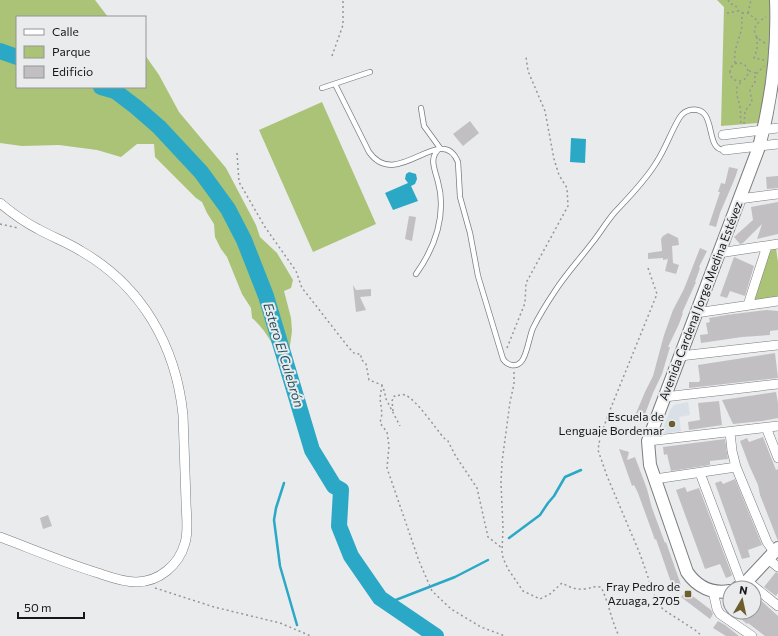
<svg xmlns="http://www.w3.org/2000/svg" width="778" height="636" viewBox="0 0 778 636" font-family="Commissioner,sans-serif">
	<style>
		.built { fill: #d9e0e8 }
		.green { fill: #abc377 }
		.water { fill: #2ba8c6 }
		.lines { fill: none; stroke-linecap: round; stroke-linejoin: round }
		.stream { stroke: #2ba8c6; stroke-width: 2.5 }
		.river { stroke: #2ba8c6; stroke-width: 16 }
		.building { fill: #c2bfc2 }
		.lane-casing { stroke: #7a7c7e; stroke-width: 6 }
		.street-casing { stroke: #7a7c7e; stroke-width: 10 }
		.secondary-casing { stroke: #7a7c7e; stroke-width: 14 }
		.path { stroke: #949697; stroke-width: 1.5; stroke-dasharray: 2 3; stroke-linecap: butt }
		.lane { stroke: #fff; stroke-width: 4.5 }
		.street { stroke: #fff; stroke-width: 9 }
		.secondary { stroke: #fff; stroke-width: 12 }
		.poi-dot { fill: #6c5f2c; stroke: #e9ebed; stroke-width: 1.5 }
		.labels { text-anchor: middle; stroke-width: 4; stroke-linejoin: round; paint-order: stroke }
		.street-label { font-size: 12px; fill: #161718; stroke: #e9ebed }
		.poi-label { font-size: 12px; fill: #161718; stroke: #e9ebed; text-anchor: end }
		.water-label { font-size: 13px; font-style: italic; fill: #225361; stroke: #e9ebed }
	</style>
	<rect width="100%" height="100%" fill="#e9ebed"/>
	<!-- built -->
	<path class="built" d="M688 402 690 415 679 417 681 431 661 434 670 410 674 405Z"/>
	<!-- green -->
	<path class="green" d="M0 0H95L108 17H17V87H145V55L159 75 179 112 226 168 256 225 260 237 277 253 293 280 291 288 284 291 291 318 292 331 287 367C275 351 268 331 252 318L251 308 242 294 227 257 221 249 215 237 214 224 207 213 202 202 196 198 155 157 154 144H137L121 157 97 150 59 145 22 146 0 143Z
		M717 0H771L772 57 758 123 721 126 724 7Z
		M322 102 376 224 313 252 259 130Z
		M776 248 778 262V298L753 301 770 249Z"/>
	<!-- water -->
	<path class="water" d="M571 138 586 139 585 163 570 162Z
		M409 172 416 174 417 179 415 184 411 186 418 201 393 210 385 193 408 183 405 179 406 174Z"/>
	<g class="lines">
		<!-- stream -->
		<path class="stream" d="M284 483 276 508 274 520 280 566 297 625
			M509 538 540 515 548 503 554 496 565 477 581 470
			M388 603 455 577 488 560"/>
		<!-- river -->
		<path class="river" d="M0 51 17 57
			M101 87 115 91 136 107 159 127 201 172 228 209 244 240 266 296 312 450 334 486 341 490 339 526 351 556 380 598 436 636"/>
	</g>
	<!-- building -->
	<path class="building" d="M470 121 479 133 463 146 453 134Z
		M729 167 738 169 735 178 720 213 716 227 709 225 720 192H718L721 183 725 184Z
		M778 176V188L767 189 766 177Z
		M778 202V234L757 239 762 224 743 243 740 244 734 237 753 220 751 207Z
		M409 216 416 217 412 241 405 239Z
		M668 233 678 238 679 245 672 246 673 263 679 265 676 274 665 271 668 259 663 260V258L648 259V253L662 251 661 239 663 236Z
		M700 248 707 251 699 267 700 268 695 282H696L682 313H683L679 324 668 347H670L662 374 653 393 642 422 634 418 645 392 653 376 664 335 673 310 684 289Z
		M734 257 754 266 745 296 730 291 727 298 720 296Z
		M353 285 356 290 371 289V296L360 297 366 310 356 312Z
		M767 310 778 311V330L770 331V335L742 337 701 343 700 335 708 334 706 323 710 322 709 318 726 315Z
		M775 353 778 378 689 388V382H699L700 380 698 365Z
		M776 392 778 403V418L762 421 733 424 722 400Z
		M719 401 722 425 689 430 688 422 700 420 698 403Z
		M763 437 776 470 778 469V541L760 495 758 485 749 465 740 441 747 438 749 442Z
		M725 439 728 459 710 461V465L671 471 667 454 664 455 663 447Z
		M619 449 629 452 627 460 635 457 647 489 652 508 665 543 666 542 681 585 673 588 656 539 655 540 638 493 634 485 632 486Z
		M735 479 762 545 748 550 750 557 742 559 715 483 721 481 723 484Z
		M685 487 687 492 699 488 732 575 731 576 726 578 720 564 705 569 676 490Z
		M48 515 52 526 43 529 40 518Z
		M776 572 778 573V593L776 596 764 587Z
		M686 591 711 610 713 614 710 619 681 597Z
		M757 597 778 616V636H765L748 623 747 624 733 612H754V599L757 603 756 599Z
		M718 621 725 625 739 636H726L713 628Z"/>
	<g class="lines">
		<!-- lane casing -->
		<g class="lane-casing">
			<path id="lane" d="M335 84 369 152C397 192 441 121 458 162L460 197 470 233 478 276 503 359C507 365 515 368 521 362 527 356 529 337 533 328 539 316 547 303 555 291 566 274 579 260 592 243 600 233 607 221 615 212 630 196 645 181 656 163 666 148 671 131 680 117 682 114 686 111 690 110 719 105 703 151 725 150
				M322 88 370 72
				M421 108 424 126 440 148
				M416 274C431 253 441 230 441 204 441 197 440 189 438 182 435 169 428 158 440 148"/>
		</g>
		<!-- street casing -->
		<g class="street-casing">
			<path id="street" d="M723 135 778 128
				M725 150 778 144
				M739 199 778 194
				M0 203C12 213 24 222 38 229 52 237 67 242 81 251 142 286 176 346 183 415 184 444 185 472 186 501 186 514 189 530 185 543 179 565 159 582 136 582 123 582 110 577 98 573 65 563 32 549 0 537
				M719 253 778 244
				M748 305 767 246
				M696 313 778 301
				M680 356 778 345
				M664 397 778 384
				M766 427 778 458
				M730 432 732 451 736 467 767 542 774 552
				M648 441 778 426
				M700 473 742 585
				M655 479 736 467
				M768 559 778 567
				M747 581 778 606
				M713 591 717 609 720 614 752 636"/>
		</g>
		<!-- secondary casing -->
		<g class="secondary-casing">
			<path id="secondary" d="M737 588 747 581 778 548
				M730 591C712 594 697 587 687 572L650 465 648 441 759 147C772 98 778 50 776 0"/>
		</g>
		<!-- path -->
		<path class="path" d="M728 0 731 4 735 5 739 11
			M727 13 739 11 743 13
			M748 13 751 0
			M757 37V49L754 58 764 60
			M765 43C749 35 753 24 766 17
			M332 56 343 25V0
			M730 72a9 9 0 1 1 18 0a9 9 0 1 1-18 0Z
			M735 63C733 50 740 39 742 26 742 21 741 18 743 13H748L758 21
			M749 71 756 73
			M741 123C740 118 741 112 740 107 738 96 732 88 743 81
			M744 124 745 111 752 102 750 90 755 82V75L764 66
			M237 153 239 182 265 227 296 271 302 288 310 298 349 348 355 354H361V359L366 364 369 380 382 385 385 393V397L400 426
			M0 224 18 228
			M648 268 657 294 608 415 600 438 598 450 607 476 640 554 657 603 664 610 695 630 702 636
			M507 348 525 303 526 283 568 206 567 188 559 175 554 159 545 111 528 71 526 57
			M514 372V384L510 402 502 462 501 483 503 527 502 552 503 558 508 569 523 591 540 599 550 594 562 583C569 587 576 590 585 589 591 588 594 586 601 587 609 603 611 620 619 636
			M382 385 380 398 382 414 380 423 387 432 389 446 387 468 419 561 432 591 451 609 481 627 505 636
			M393 411 392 401 394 396 396 397C399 395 402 394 405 395 416 399 436 429 444 438L448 441 455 455 477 488 488 537 502 548
			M155 588 214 607 280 623 311 636"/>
		<!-- lane -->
		<use href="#lane" class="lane"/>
		<!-- street -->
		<use href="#street" class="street"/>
		<!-- secondary -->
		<use href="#secondary" class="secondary"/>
	</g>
	<!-- markers -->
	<g class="poi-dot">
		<circle cx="672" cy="424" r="4"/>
		<rect x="684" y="590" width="8" height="8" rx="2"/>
	</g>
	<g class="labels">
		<!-- street labels -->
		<g class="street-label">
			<text transform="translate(701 301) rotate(-69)" y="4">Avenida Cardenal Jorge Medina Estévez</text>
		</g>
		<!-- poi labels -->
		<g class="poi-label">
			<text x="664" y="421">Escuela de<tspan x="664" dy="14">Lenguaje Bordemar</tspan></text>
			<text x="680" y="591">Fray Pedro de<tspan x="680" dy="14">Azuaga, 2705</tspan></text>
		</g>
		<!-- water labels -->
		<g class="water-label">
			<text transform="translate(284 355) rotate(73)" y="5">Estero El Culebrón</text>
		</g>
	</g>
	<!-- legend -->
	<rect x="16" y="16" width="130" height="72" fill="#e9ebed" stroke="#959698"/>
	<rect x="24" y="29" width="20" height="6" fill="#ffffff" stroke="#959698"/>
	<text x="52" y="36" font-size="12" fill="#161718">Calle</text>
	<rect x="24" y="46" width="20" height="12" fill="#abc377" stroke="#959698"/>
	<text x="52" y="56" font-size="12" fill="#161718">Parque</text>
	<rect x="24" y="66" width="20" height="12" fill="#c2bfc2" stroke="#959698"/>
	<text x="52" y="76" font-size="12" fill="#161718">Edificio</text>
	<!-- north arrow -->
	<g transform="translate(742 600) rotate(9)"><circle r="19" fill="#e9ebed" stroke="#959698"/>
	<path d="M0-3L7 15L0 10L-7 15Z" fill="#6c5f2c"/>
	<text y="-6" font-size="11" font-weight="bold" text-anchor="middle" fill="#161718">N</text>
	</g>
	<!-- scale -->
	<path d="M18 612v6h66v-6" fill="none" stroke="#161718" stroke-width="2"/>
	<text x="24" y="612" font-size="12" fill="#161718" stroke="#e9ebed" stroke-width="3" paint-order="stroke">50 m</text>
</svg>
